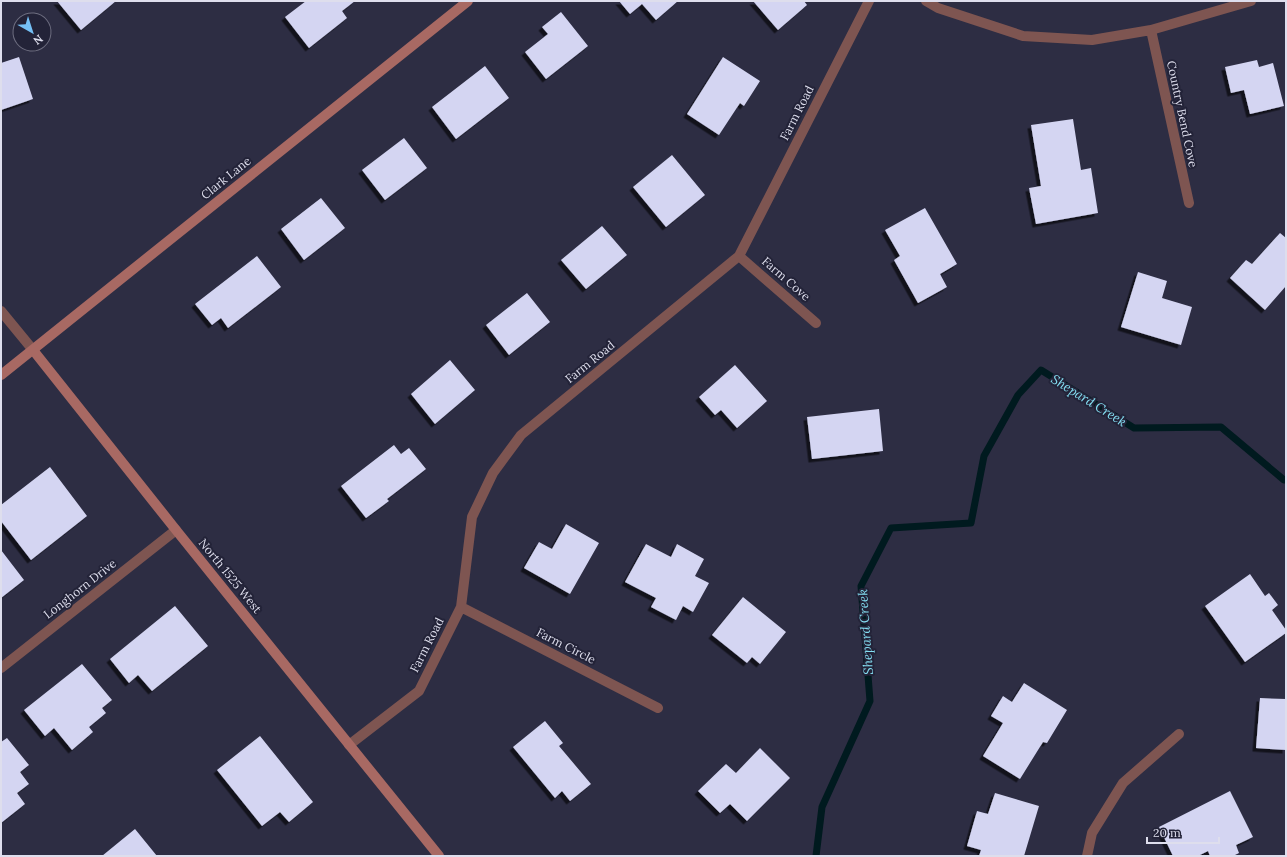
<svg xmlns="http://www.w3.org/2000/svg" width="1287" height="857" viewBox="0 0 1287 857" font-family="Lora,serif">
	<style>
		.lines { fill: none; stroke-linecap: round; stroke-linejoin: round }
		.stream { stroke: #001a1f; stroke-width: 7 }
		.building { fill: #d4d5f2; filter: url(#shadow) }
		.street { stroke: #7e5551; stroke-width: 10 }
		.secondary { stroke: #a86963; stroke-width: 10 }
		.labels { text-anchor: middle; stroke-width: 4; stroke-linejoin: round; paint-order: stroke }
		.street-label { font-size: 12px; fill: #dedeed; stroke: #232338 }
		.water-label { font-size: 13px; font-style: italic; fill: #84def2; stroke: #232338 }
	</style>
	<defs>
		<filter id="shadow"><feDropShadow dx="-3.5" dy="3.5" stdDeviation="0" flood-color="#0009"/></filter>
	</defs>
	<rect width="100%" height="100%" fill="#2d2d43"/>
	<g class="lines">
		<!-- stream -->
		<path class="stream" d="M816 856 822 807 870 701 861 586 891 528 971 523 984 456 1018 395 1041 370 1134 428 1221 427 1284 480H1286"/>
	</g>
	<!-- building -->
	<path class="building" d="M57 1H116L81 30Z
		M306 1H355L342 11 347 18 309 48 285 17Z
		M619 1H678L656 20 642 4 630 14Z
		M753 1H804L807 5 778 30Z
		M561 12 588 46 546 79 525 52 548 34 542 27Z
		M19 57 33 99 1 110V63Z
		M723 57 760 81 744 106 740 103 719 135 687 114Z
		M1257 60 1259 67 1273 63 1284 106 1250 114 1244 90 1231 93 1225 67Z
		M485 66 509 98 456 139 432 107Z
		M1073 119 1081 170 1091 168 1098 213 1036 224 1029 188 1041 186 1031 125Z
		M404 138 427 168 385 200 362 170Z
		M672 155 705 195 666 227 633 187Z
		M321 198 345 228 304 260 281 229Z
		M925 208 957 264 940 274 947 287 918 303 894 260 900 256 885 230Z
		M602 226 627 255 586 289 561 260Z
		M1280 233 1286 238V286L1265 310 1230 278 1246 260 1252 264Z
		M257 256 281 287 228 328 221 318 212 325 195 304Z
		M1138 272 1167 281 1162 298 1192 307 1181 345 1121 327Z
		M527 293 550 322 509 355 486 325Z
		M450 360 475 390 435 424 411 394Z
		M735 365 767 401 737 428 721 410 715 415 699 397Z
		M879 409 883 451 812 459 807 417Z
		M394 445 401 454 409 448 426 469 387 499 389 501 366 518 341 486Z
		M50 467 87 516 31 560 1 521V505Z
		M566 524 599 543 570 594 524 568 539 542 552 549Z
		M646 544 671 557 677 544 704 559 695 576 709 583 693 612 683 606 676 620 651 607 656 598 625 582Z
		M1 550 24 580 1 598Z
		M1250 574 1265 596 1269 593 1278 605 1272 610 1286 630V633L1245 662 1205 606Z
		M743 597 786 632 760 664 752 657 747 663 712 635Z
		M175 606 208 646 152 691 138 675 129 683 110 659Z
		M82 664 112 700 102 708 106 713 89 727 93 732 72 750 54 728 45 736 24 710Z
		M1024 683 1067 710 1047 743 1043 742 1020 779 983 756 1003 723 991 716 1003 696 1012 702Z
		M1260 698 1286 699V750L1256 748Z
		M545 721 563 743 559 746 591 784 570 801 562 791 555 798 513 747Z
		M260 736 313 802 289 822 280 812 262 826 217 770Z
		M7 738 29 765 20 772 29 784 17 793 25 804 1 823V742Z
		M760 748 790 778 747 821 730 804 720 813 698 791 726 764 736 773Z
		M1230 791 1253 837 1236 845 1239 853 1233 856H1210L1208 851 1198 856H1173L1159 827Z
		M995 793 1039 806 1024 856H979L981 850 967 846 977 811 988 814Z
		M135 829 157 856H102Z"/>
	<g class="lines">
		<!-- street -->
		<path class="street" d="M926 1 938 8 1023 36 1092 40 1151 30 1251 1
			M1151 30 1189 203
			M739 256 816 323
			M1 311 33 350
			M461 607 658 708
			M1 668 176 530
			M349 745 419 691 461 607 472 517 493 473 521 435 739 256 869 1
			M1087 856 1092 833 1123 783 1179 734"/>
		<!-- secondary -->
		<path class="secondary" d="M33 350 176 530 439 856
			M1 375 468 1"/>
	</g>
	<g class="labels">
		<!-- street labels -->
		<g class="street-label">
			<text transform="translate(797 113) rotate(-63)" y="4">Farm Road</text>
			<text transform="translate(1182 114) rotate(78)" y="4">Country Bend Cove</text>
			<text transform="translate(226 178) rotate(-39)" y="4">Clark Lane</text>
			<text transform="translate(786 279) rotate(41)" y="4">Farm Cove</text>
			<text transform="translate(590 362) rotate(-39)" y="4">Farm Road</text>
			<text transform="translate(230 576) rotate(51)" y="4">North 1525 West</text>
			<text transform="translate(80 589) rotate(-38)" y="4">Longhorn Drive</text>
			<text transform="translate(427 645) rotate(-63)" y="4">Farm Road</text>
			<text transform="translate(566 646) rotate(27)" y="4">Farm Circle</text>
		</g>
		<!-- water labels -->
		<g class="water-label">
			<text transform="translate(1089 400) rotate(32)" y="5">Shepard Creek</text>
			<text transform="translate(865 632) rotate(-94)" y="5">Shepard Creek</text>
		</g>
	</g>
	<!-- border -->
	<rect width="1287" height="857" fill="none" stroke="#dedeed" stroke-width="4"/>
	<!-- north arrow -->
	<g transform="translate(32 32) rotate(141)"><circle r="19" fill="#232338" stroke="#6e6e80"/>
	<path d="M0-3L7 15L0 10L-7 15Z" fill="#75c0f6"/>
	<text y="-6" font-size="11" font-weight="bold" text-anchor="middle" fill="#dedeed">N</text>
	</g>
	<!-- scale -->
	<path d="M1147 837v6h72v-6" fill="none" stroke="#dedeed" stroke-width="2"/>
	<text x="1153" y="837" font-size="12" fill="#dedeed" stroke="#232338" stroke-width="3" paint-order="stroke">20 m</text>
</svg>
